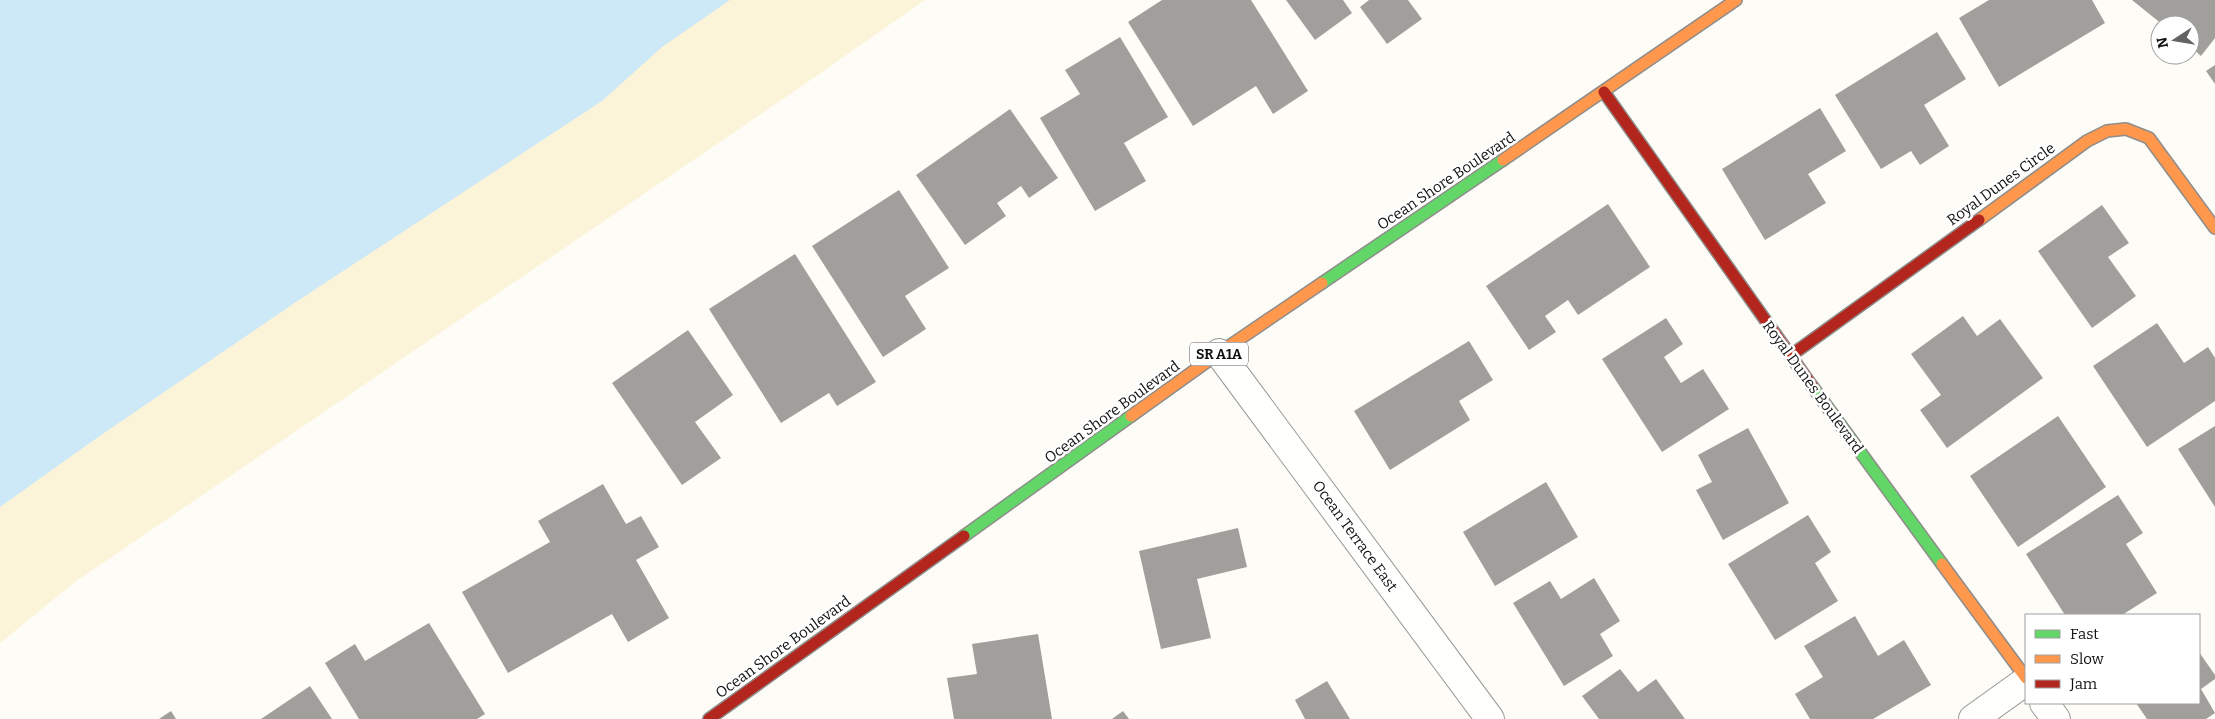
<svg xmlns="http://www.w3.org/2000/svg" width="2215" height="719" viewBox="0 0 2215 719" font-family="Bitter,serif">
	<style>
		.sand { fill: #fcf4d9 }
		.water { fill: #cde8f7 }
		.building { fill: #a19f9c }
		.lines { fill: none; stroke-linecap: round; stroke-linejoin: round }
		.street-casing { stroke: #979795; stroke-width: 30 }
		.fast-casing { stroke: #8e8d8b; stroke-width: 14 }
		.slow-casing { stroke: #8e8d8b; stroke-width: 14 }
		.jam-casing { stroke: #8e8d8b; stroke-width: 14 }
		.street { stroke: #fffffe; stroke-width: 28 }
		.fast { stroke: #63d668; stroke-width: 11 }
		.slow { stroke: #ff974d; stroke-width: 11 }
		.jam { stroke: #b3261e; stroke-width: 11 }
		.labels { text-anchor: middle; stroke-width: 5; stroke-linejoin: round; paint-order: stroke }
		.shield { fill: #fff; stroke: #585858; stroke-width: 1 }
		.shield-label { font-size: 14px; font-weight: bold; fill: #111 }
		.street-label { font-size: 15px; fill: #111; stroke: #fff }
	</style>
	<rect width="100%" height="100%" fill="#fdfcf7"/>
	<!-- sand -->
	<path class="sand" d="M701 0H925L799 88 75 582 0 643V487Z"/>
	<!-- water -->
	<path class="water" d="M0 0H730L662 47 602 101 296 302 94 440 0 507Z"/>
	<!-- building -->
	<path class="building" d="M1162 0H1251L1308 91 1273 114 1256 86 1193 126 1128 22Z
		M1286 0H1343L1352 13 1315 40Z
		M1369 0H1408L1422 19 1387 44 1360 7Z
		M1989 0H2092L2105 23 1999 87 1959 18Z
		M2132 0H2215V38L2201 56 2190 46V25H2163Z
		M1937 32 1966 79 1924 105 1949 146 1920 165 1911 151 1881 169 1835 95Z
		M1120 37 1168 117 1124 143 1146 181 1095 211 1040 118 1080 94 1065 70Z
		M2215 65V84L2206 71Z
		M1820 108 1846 151 1808 174 1826 203 1765 240 1722 169Z
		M1010 109 1058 178 1029 198 1021 186 997 203 1006 216 965 245 916 175Z
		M899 190 949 268 905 296 926 329 883 357 812 246Z
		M1608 204 1650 267 1578 315 1568 300 1545 316 1556 332 1529 350 1486 286Z
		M2102 205 2129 243 2108 257 2136 296 2092 328 2038 251Z
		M795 254 876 382 837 406 829 393 781 423 709 309Z
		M1963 316 1977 336 2000 319 2043 378 1947 448 1920 410 1941 395 1911 354Z
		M1666 318 1683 344 1664 357 1681 383 1703 369 1729 409 1662 452 1602 359Z
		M2157 323 2184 363 2208 347 2215 358V401L2147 447 2093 366Z
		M688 330 733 395 695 422 721 458 682 485 612 383Z
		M1469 341 1493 380 1459 401 1470 420 1390 470 1354 411Z
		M2058 416 2106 487 2018 547 1970 476Z
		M2215 426V507L2178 449Z
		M1748 428 1789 503 1723 540 1696 490 1712 482 1698 455Z
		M1546 482 1578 537 1495 586 1463 532Z
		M603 484 626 524 641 516 659 547 636 560 669 618 628 642 612 614 508 673 462 592 550 542 538 521Z
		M2118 495 2143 533 2126 544 2157 593 2122 615H2065L2026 554Z
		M1808 515 1831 552 1815 563 1838 601 1775 640 1728 564Z
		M1238 528 1247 567 1197 579 1211 638 1161 649 1139 551Z
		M1594 578 1620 621 1600 634 1613 656 1564 686 1513 603 1550 581 1561 599Z
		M1855 616 1878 656 1904 640 1931 685 1873 719H1810L1795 694 1823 677 1804 646Z
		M429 623 485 714 477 719H359L325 663 355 644 365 661Z
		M1038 634 1052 719H954L947 678 977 674 972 644Z
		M2199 652 2215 675V679L2201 689 2215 713 2206 719H2147L2136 703H2199Z
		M1620 669 1638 692 1656 679 1685 719H1599L1582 696Z
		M1327 681 1350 719H1305L1295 700Z
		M310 686 332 719H261Z
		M171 711 176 719H159Z
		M1123 711 1129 719H1112Z"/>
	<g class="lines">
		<!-- street casing -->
		<g class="street-casing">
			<path id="street" d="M1219 353 1490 719
				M2044 703 2056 719
				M1973 719 2026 681"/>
		</g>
		<!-- fast casing -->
		<g class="fast-casing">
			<path id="fast" d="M1322 283 1503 160
				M1812 386 1942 564
				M964 536 1131 416"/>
		</g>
		<!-- slow casing -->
		<g class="slow-casing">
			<path id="slow" d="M1503 160 1736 0
				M1979 220 2087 141 2107 131 2126 129 2149 138 2215 228
				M1131 416 1219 353 1322 283
				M1942 564 2026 678"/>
		</g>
		<!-- jam casing -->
		<g class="jam-casing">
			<path id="jam" d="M1604 92 1812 386
				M1790 356 1979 220
				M709 719 964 536"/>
		</g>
		<!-- street -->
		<use href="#street" class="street"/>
		<!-- fast -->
		<use href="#fast" class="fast"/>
		<!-- slow -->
		<use href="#slow" class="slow"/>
		<!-- jam -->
		<use href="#jam" class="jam"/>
	</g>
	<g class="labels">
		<!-- shield labels -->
		<rect class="shield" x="1190" y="342.5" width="58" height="23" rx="4"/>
		<g class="shield-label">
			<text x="1219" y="359">SR A1A</text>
		</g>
		<!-- street labels -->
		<g class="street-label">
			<text transform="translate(1446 181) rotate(-34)" y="5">Ocean Shore Boulevard</text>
			<text transform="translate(2001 184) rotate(-36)" y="5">Royal Dunes Circle</text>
			<text transform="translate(1813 387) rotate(54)" y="5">Royal Dunes Boulevard</text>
			<text transform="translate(1112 412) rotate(-36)" y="5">Ocean Shore Boulevard</text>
			<text transform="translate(1355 536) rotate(54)" y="5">Ocean Terrace East</text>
			<text transform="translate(783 647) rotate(-36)" y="5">Ocean Shore Boulevard</text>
		</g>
	</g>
	<!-- legend -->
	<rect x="2025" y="614" width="175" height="90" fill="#ffffff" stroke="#a0a0a0"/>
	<rect x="2035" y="630" width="25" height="8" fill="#63d668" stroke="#a0a0a0"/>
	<text x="2070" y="639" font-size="15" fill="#111111">Fast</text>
	<rect x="2035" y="655" width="25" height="8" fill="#ff974d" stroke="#a0a0a0"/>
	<text x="2070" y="664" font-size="15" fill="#111111">Slow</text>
	<rect x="2035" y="680" width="25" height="8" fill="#b3261e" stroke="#a0a0a0"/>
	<text x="2070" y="689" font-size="15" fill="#111111">Jam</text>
	<!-- north arrow -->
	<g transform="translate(2175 40) rotate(258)"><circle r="24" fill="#ffffff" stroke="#a0a0a0"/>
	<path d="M0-4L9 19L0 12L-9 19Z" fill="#646362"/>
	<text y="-8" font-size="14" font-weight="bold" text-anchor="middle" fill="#111111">N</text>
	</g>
</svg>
